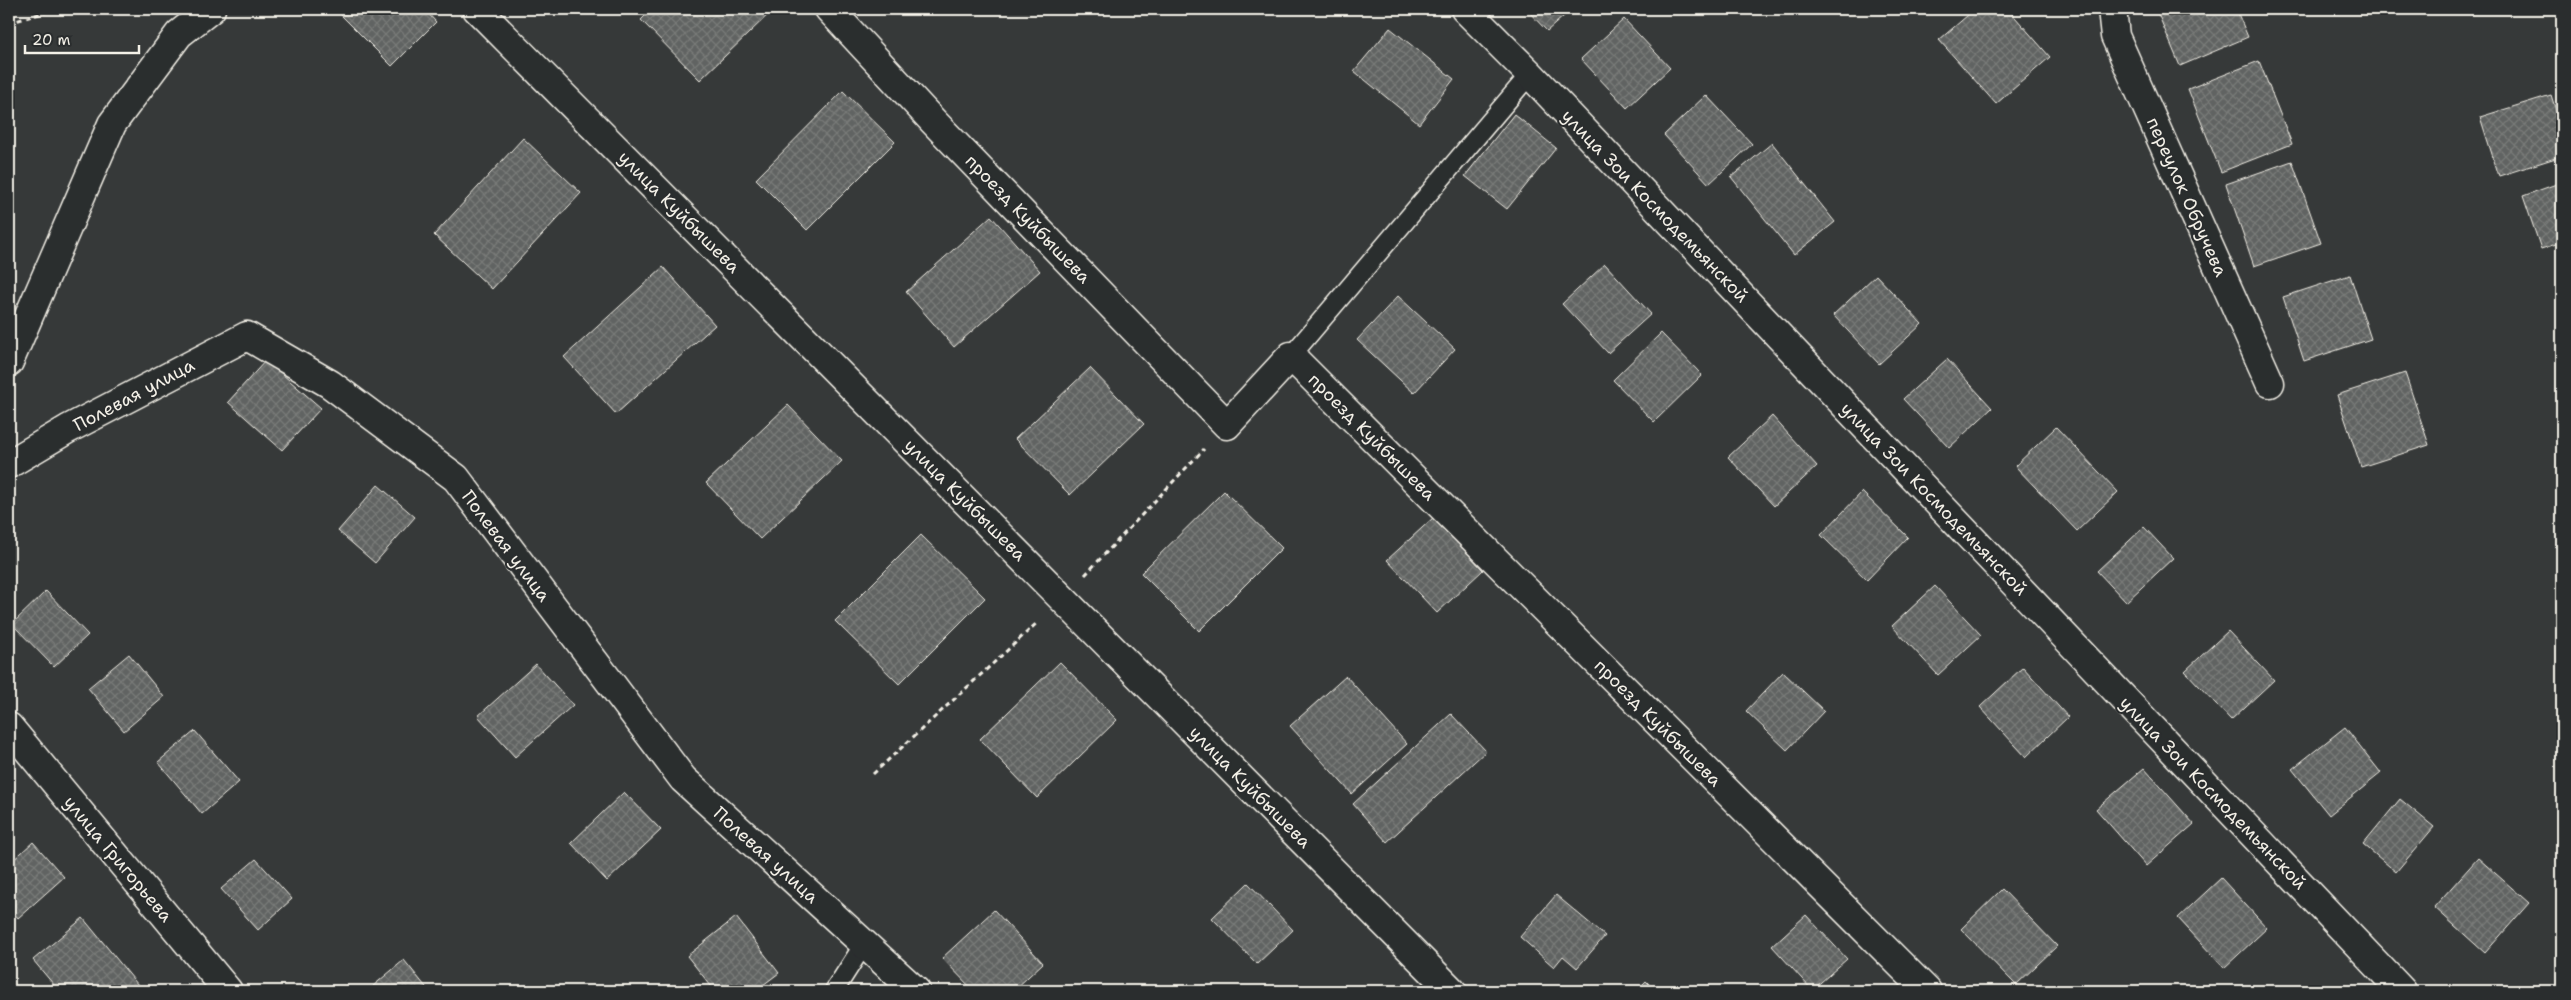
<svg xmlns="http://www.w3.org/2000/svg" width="2571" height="1000" viewBox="0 0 2571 1000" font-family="'Shantell Sans',sans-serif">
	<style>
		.building { fill: url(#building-cross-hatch); stroke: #f4f1e8 }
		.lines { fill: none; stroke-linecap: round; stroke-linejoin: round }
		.lane-casing { stroke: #f4f1e8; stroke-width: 21 }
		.street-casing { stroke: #f4f1e8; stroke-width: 31 }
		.path { stroke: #f4f1e8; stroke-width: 3; stroke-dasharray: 5 4; stroke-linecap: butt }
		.lane { stroke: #2a2d2e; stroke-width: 18 }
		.street { stroke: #2a2d2e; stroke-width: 28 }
		.labels { text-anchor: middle; stroke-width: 4; stroke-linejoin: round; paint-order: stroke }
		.street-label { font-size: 18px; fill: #f4f1e8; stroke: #2a2d2e }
	</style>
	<defs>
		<pattern id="building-cross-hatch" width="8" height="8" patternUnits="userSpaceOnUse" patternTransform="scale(1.25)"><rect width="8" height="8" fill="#616362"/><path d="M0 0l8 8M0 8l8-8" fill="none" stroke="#787a78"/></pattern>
	</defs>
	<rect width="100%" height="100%" fill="#363939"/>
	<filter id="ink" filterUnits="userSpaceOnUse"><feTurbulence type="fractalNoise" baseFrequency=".02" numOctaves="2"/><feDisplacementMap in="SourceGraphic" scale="10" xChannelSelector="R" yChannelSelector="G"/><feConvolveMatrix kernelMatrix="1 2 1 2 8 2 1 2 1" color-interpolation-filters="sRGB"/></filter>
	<g filter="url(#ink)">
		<!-- building -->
		<path class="building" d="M344 9H424L436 22 392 66 339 13Z
			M652 9H774L700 80 641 20Z
			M1526 9H1572L1547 31Z
			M1975 9H2008L2050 57 1996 104 1939 40Z
			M2156 9H2236L2248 37 2180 66Z
			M1624 19 1670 68 1627 108 1581 59Z
			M1390 28 1454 79 1419 124 1354 71Z
			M2259 61 2292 144 2221 172 2188 89Z
			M843 91 895 142 807 230 756 179Z
			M1706 95 1752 144 1709 184 1664 135Z
			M2551 95 2562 129V156L2499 176 2480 117Z
			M1514 114 1556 148 1507 209 1465 176Z
			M523 138 581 193 492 289 434 235Z
			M1772 143 1835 222 1794 255 1731 177Z
			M2292 161 2321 243 2254 266 2226 184Z
			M2562 182V242L2541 249 2523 196Z
			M991 216 1040 271 954 347 906 292Z
			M1605 264 1651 314 1608 353 1562 304Z
			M663 267 715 325 616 414 564 357Z
			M1876 275 1922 324 1879 364 1833 315Z
			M2350 275 2371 339 2304 361 2283 297Z
			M1398 296 1455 349 1414 393 1357 340Z
			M1661 333 1702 375 1654 422 1613 380Z
			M1947 359 1992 408 1949 448 1903 399Z
			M266 360 321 408 282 450 228 402Z
			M1090 368 1144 424 1070 495 1015 439Z
			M2405 373 2429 445 2361 467 2337 395Z
			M788 405 842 461 760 539 706 483Z
			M1772 416 1817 466 1774 506 1728 457Z
			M2056 427 2118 492 2077 531 2015 466Z
			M378 485 415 517 375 563 338 531Z
			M1224 491 1282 548 1199 631 1141 573Z
			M1862 492 1908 537 1867 580 1821 535Z
			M1434 517 1483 570 1437 613 1387 560Z
			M2144 527 2173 558 2126 602 2097 571Z
			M921 535 985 598 899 684 835 621Z
			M1935 586 1981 635 1938 675 1892 626Z
			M46 591 88 635 54 667 12 624Z
			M2228 631 2274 680 2231 720 2185 671Z
			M129 654 164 697 124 731 88 688Z
			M1060 662 1117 720 1037 798 980 739Z
			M536 664 573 705 515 757 478 716Z
			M2023 667 2068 717 2026 757 1980 707Z
			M1783 672 1824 711 1787 750 1746 711Z
			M1346 676 1407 744 1352 794 1290 726Z
			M1451 714 1486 751 1387 842 1353 804Z
			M2345 727 2381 773 2329 815 2292 769Z
			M195 731 239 782 202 814 158 762Z
			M2144 768 2194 824 2146 866 2096 809Z
			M624 792 661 830 607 881 571 843Z
			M2400 799 2434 827 2396 872 2363 844Z
			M33 842 64 877 18 918 9 907V864Z
			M2478 858 2529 903 2485 953 2434 907Z
			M256 859 292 899 258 930 221 889Z
			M2221 878 2267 928 2224 968 2178 918Z
			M1248 883 1293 930 1257 964 1212 918Z
			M2002 889 2057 946 2016 985 1961 929Z
			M1556 895 1605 936 1577 968 1563 956 1554 967 1520 937Z
			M994 910 1043 963 1013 991H974L942 958Z
			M1806 915 1847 959 1812 990 1772 946Z
			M736 917 779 973 755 991H715L687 956Z
			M83 918 138 985 130 991H59L33 960Z
			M404 960 429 991H377L373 986Z
			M1646 981 1656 991H1636Z"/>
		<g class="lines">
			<!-- lane casing -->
			<g class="lane-casing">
				<path id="lane" d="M1291 356 1530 74
					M834 991 864 944"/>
			</g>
			<!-- street casing -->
			<g class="street-casing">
				<path id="street" d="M477 9 1452 991
					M829 9 933 121 1227 425 1291 356 1927 991
					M1465 9 1530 74 2402 991
					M2112 9 2115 36 2270 383
					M9 362 112 124 179 34 211 9
					M9 464 68 429 247 336 330 384 456 478 683 779 916 991
					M9 727 228 991"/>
			</g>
			<!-- path -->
			<path class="path" d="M9 23 56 9
				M1085 575 1204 449
				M873 774 1038 622"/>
			<!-- lane -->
			<use href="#lane" class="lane"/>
			<!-- street -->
			<use href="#street" class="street"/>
		</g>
	</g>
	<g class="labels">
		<!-- street labels -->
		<g class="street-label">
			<text transform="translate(2187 197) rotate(66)" y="6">переулок Обручева</text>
			<text transform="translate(1655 206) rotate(46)" y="6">улица Зои Космодемьянской</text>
			<text transform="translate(679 212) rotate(45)" y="6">улица Куйбышева</text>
			<text transform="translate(1028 219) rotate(46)" y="6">проезд Куйбышева</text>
			<text transform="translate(134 395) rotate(-28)" y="6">Полевая улица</text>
			<text transform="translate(1372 437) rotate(45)" y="6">проезд Куйбышева</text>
			<text transform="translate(1934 499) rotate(46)" y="6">улица Зои Космодемьянской</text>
			<text transform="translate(965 500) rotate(45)" y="6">улица Куйбышева</text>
			<text transform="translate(506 546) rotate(53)" y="6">Полевая улица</text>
			<text transform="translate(1658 723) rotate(45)" y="6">проезд Куйбышева</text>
			<text transform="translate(1250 787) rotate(45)" y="6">улица Куйбышева</text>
			<text transform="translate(2213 793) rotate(46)" y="6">улица Зои Космодемьянской</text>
			<text transform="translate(766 855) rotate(42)" y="6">Полевая улица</text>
			<text transform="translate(118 859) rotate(50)" y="6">улица Григорьева</text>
		</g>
	</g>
	<!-- margin -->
	<rect width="2571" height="1000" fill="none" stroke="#2a2d2e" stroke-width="30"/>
	<rect x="15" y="15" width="2541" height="970" fill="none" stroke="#f4f1e8" stroke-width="2" filter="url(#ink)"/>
	<!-- scale -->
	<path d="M25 45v8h114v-8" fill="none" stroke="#f4f1e8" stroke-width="2.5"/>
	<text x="32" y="45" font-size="15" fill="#f4f1e8" stroke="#2a2d2e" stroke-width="4" paint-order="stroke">20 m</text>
</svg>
